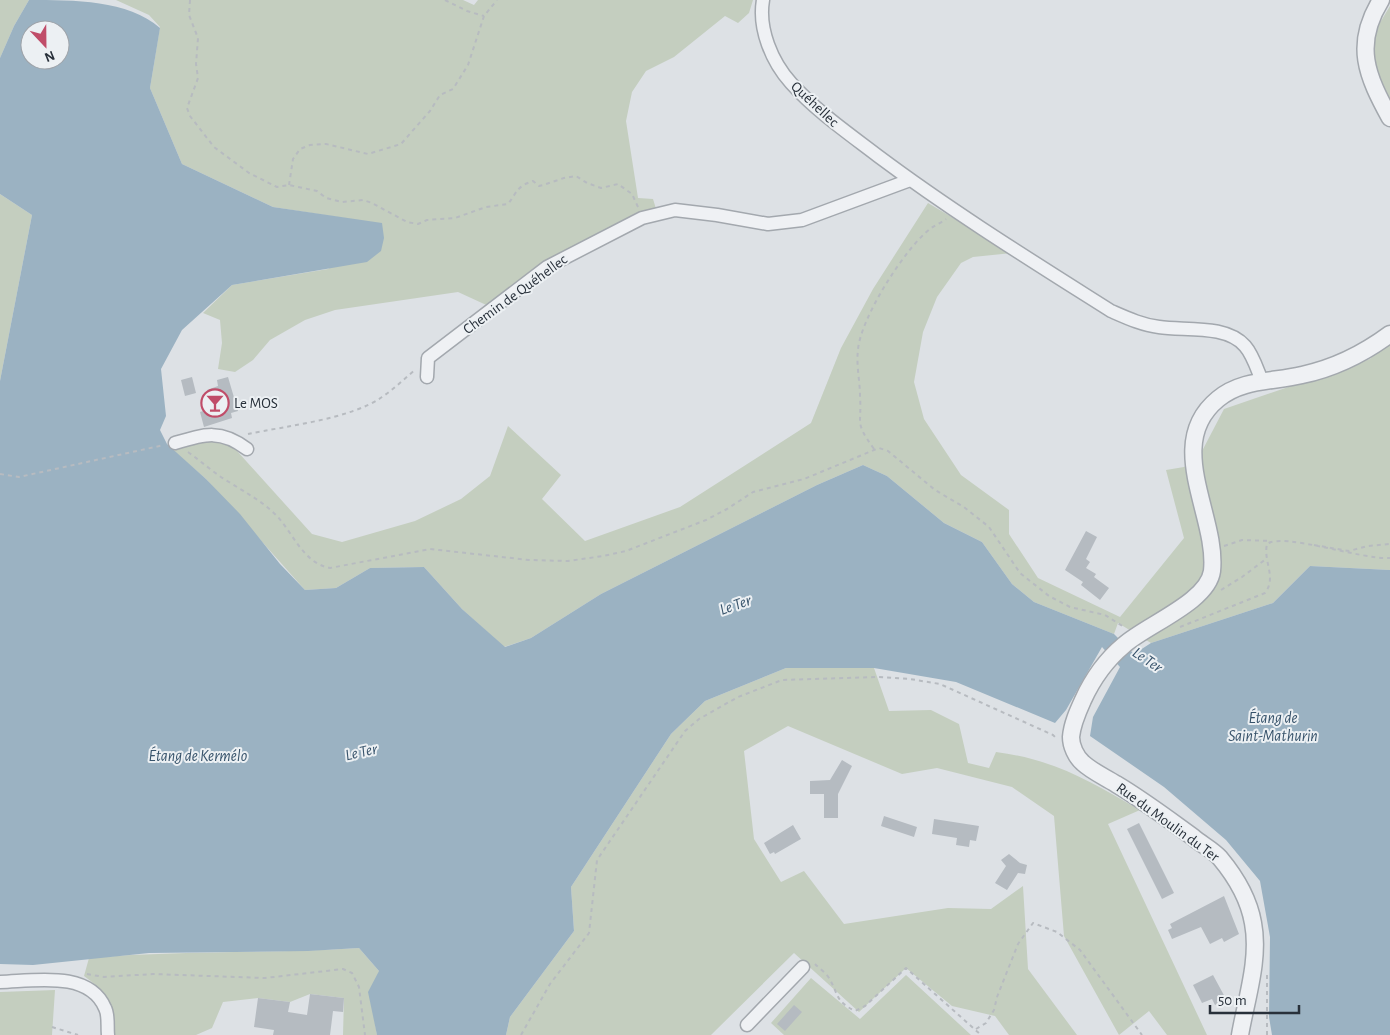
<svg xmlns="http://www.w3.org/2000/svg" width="1390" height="1035" viewBox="0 0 1390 1035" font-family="'Alegreya Sans',sans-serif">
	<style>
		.green { fill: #c4cebf }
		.water { fill: #9bb2c2; fill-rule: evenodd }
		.building { fill: #b5bbc1 }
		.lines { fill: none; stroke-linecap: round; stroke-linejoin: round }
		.minor-casing { stroke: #a3a8ae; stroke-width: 15 }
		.tertiary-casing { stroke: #a3a8ae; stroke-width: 19 }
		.path { stroke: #b7bbc0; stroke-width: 2; stroke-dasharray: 4 4; stroke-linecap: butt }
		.minor { stroke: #eff1f4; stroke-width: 12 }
		.tertiary { stroke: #eff1f4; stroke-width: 16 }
		.labels { text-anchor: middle; stroke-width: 4; stroke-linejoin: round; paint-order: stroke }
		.street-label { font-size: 15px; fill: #28303a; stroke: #ecf0f3 }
		.poi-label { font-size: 15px; fill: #28303a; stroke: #ecf0f3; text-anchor: start }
		.water-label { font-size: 16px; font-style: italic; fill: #36526a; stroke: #ecf0f3 }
	</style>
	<rect width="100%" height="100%" fill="#dde1e5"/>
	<!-- green -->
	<path class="green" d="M0 0H29L14 26 0 58Z
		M116 0H463L474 5 478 0H753L749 13 738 23 725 16 674 57 646 71 632 92 626 121 638 198 653 199 657 212 583 246 495 309 458 292 335 310 305 320 270 340 253 360 235 372 218 369 222 343 220 320 203 313 232 285 328 269 382 224 273 207 182 164 150 88 160 27 149 15Z
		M1390 6V102L1376 75 1372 36Z
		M0 194 32 215 0 381Z
		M928 203 1012 253 973 257 961 263 937 297 923 332 914 382 924 419 961 475 1009 510V534L1038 578 1120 617 1184 538 1166 470 1184 467 1201 453 1224 409 1370 359 1390 336V570L1310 566 1273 603 1151 643 1118 623 1114 634 1034 602 1012 584 982 542 944 523 887 476 863 465 817 485 601 594 531 638 504 647 462 609 424 567 370 568 336 588 305 590 206 479 168 446 182 447 205 435 228 441 312 534 342 542 415 521 461 499 490 476 508 426 561 475 542 499 585 541 680 507 811 423 841 348 873 289Z
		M786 668H874L889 711 931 710 959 724 968 763 989 768 996 752C1056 760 1089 781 1140 810L1108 824 1207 1035H1167L1149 1011 1119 1035 1064 936 1054 816 1012 787 937 768 902 774 788 726 744 751 754 839 781 882 804 871 844 924 948 908 991 909 1023 886 1028 969 1077 1035H1009L995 1016 952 1006 906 968 859 1012 794 953 711 1035H506L510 1017 574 931 571 887 671 734 705 701Z
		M359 948 379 971 373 1011 377 1035H343L344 998 310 994 290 1002 258 998 223 1002 212 1028 196 1035H112C111 1004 110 995 84 976L89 958C179 950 269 954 359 948Z
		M906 975 971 1035H784L771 1023 811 978 860 1019Z
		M55 990 52 1035H0V992Z"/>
	<!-- water -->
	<path class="water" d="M29 0C74 0 128 0 160 28L150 88 182 164 273 207 382 223 384 238 381 251 367 262 232 285 182 330 161 369 166 416 160 430 167 444 206 479 240 514 280 564 305 590 336 588 370 568 424 567 462 609 505 647 531 638 601 594 817 485 863 465 887 476 944 523 982 542 1012 584 1034 602 1114 634 1134 654 1151 643 1273 603 1310 566 1390 570V1035H1272L1269 1017 1270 937 1260 881 1226 840 1164 787 1090 736 1093 717 1120 667 1102 647 1066 710 1055 723 956 682 874 668H786L705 701 671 734 571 887 574 931 510 1017 506 1035H377L368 992 379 971 359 948 308 951 149 953 33 965 0 964V381L32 215 0 194V58L14 26ZM30 30H60V60H30Z"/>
	<!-- building -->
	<path class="building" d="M192 377 196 393 185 396 181 380Z
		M228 377 238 411 231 413 232 418 204 427 200 412 212 408 207 390 218 386 217 380Z
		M1086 531 1097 537 1086 559 1090 562 1086 568 1096 574 1094 577 1109 588 1100 600 1081 585 1083 582 1065 570Z
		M842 760 852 766 838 794V818H824V794H810V781L830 780Z
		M884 816 917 827 914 837 881 826Z
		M934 819 979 826 976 841 970 840 969 847 956 845 957 838 932 834Z
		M1139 823 1174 893 1162 899 1127 829Z
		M793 825 801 839 775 854 774 852 770 854 764 843Z
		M1009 854 1020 863 1027 865 1025 874 1018 873 1007 890 995 883 1006 866 1001 860Z
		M1224 896 1239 934 1224 942 1222 938 1210 944 1201 927 1172 939 1168 930 1172 928 1170 924Z
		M1213 975 1226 999 1215 1005 1212 999 1202 1003 1193 985Z
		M310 994 344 998 343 1012 333 1011 330 1035H273L274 1030 254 1027 258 998 290 1002 288 1012 307 1015Z
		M794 1005 802 1012 785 1031 777 1024Z"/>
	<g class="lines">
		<!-- minor casing -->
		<g class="minor-casing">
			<path id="minor" d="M763 0C758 29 772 62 791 83 816 111 848 133 878 156 953 212 1032 261 1111 311 1127 318 1142 325 1159 327 1184 331 1226 324 1245 346 1253 355 1257 369 1262 381
				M427 377 428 358 547 267 642 218 675 210 717 215 768 224 802 220 910 180
				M175 443C205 434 221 429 247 449
				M0 982C34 981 89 970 105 1008 109 1015 107 1027 108 1035
				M747 1025 803 967"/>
		</g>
		<!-- tertiary casing -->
		<g class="tertiary-casing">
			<path id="tertiary" d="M1381 0C1353 45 1367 76 1390 118
				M1240 1035C1246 1000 1260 959 1253 923 1249 900 1235 876 1220 858 1213 850 1201 844 1193 837 1168 819 1143 800 1116 784 1105 777 1093 772 1083 763 1076 757 1071 746 1071 737 1072 724 1078 711 1083 700 1093 678 1106 660 1124 645 1146 625 1208 602 1212 571 1218 516 1163 444 1218 399 1242 379 1273 382 1302 375 1335 368 1363 354 1390 334"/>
		</g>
		<!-- path -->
		<path class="path" d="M190 0 189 15 198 38 196 64 198 78 187 108 190 116 214 147 249 173 277 187 289 185 317 191 326 198 342 202 363 200 372 203 407 222 418 224 427 220 455 218 486 207 508 204C518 191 516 187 533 181L539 186 543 185 564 178 576 176 587 183 601 188 618 184 632 194 638 207
			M445 0 467 11 484 16
			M289 185 293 159 300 149 310 145 326 144 368 154 401 144 430 111 440 95 453 89 468 65 484 16 497 0
			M248 434C286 426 351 419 382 397 394 389 404 379 415 370
			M874 449C854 421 862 426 860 396 860 381 856 365 858 350 860 319 905 248 930 229 935 225 941 223 946 219
			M188 452C202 462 215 474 229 482 246 493 262 501 276 515 294 534 303 563 330 568L430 549 529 560 568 561 603 556 626 551 706 520 727 509 753 492 804 479 879 448 888 451 935 490 964 507 989 527 1020 573 1049 596 1070 607 1105 615 1124 627
			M0 474 19 477 164 445
			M1314 545 1349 551 1368 546 1390 544
			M1224 546 1242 540 1271 541
			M1221 590 1242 577 1266 559
			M1180 627 1265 593C1277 577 1263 562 1267 544 1283 532 1362 560 1390 558
			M815 964C819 968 826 973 829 978 839 995 835 1001 855 1011L865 1006 906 968 981 1035
			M87 974 104 977 153 974 265 978 343 969 352 973 359 987 365 1035
			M52 1027 78 1035
			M976 1029 986 1023 994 1010 997 997 1018 944 1033 923 1057 932 1080 950 1142 1035
			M521 1035 550 984 589 933 597 860 685 731 699 719 738 697 782 680 878 677 910 679 940 684 1053 735 1057 739
			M1267 1035V975"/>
		<!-- minor -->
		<use href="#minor" class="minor"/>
		<!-- tertiary -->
		<use href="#tertiary" class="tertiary"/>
	</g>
	<!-- icons -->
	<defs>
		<g id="bar-ring" transform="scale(1.4375)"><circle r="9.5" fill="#ecf0f3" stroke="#c04d69" stroke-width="1.5"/><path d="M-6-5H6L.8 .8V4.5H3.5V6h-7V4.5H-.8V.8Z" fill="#c04d69"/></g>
	</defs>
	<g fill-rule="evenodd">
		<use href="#bar-ring" x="215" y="403"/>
	</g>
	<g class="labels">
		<!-- street labels -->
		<g class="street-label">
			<text transform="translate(815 104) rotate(43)" y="5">Quéhellec</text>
			<text transform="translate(515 294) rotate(-36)" y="5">Chemin de Quéhellec</text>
			<text transform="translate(1168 822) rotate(36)" y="5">Rue du Moulin du Ter</text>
		</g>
		<!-- poi labels -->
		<g class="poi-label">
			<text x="234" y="408">Le MOS</text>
		</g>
		<!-- water labels -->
		<g class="water-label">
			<text transform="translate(735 604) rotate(-19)" y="6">Le Ter</text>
			<text transform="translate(1148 659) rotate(34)" y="6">Le Ter</text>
			<text x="1273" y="723">Étang de<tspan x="1273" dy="18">Saint-Mathurin</tspan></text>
			<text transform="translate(361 751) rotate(-13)" y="6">Le Ter</text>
			<text x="198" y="761">Étang de Kermélo</text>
		</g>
	</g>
	<!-- north arrow -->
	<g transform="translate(45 45) rotate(158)"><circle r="24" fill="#ecf0f3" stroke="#9ea3a9"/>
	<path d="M0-4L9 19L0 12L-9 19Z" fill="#c04d69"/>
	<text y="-8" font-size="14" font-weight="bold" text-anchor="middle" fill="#28303a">N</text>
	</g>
	<!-- scale -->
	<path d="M1210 1005v8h89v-8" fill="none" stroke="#28303a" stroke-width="2.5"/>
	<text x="1218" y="1005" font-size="15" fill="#28303a" stroke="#ecf0f3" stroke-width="4" paint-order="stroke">50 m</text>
</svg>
